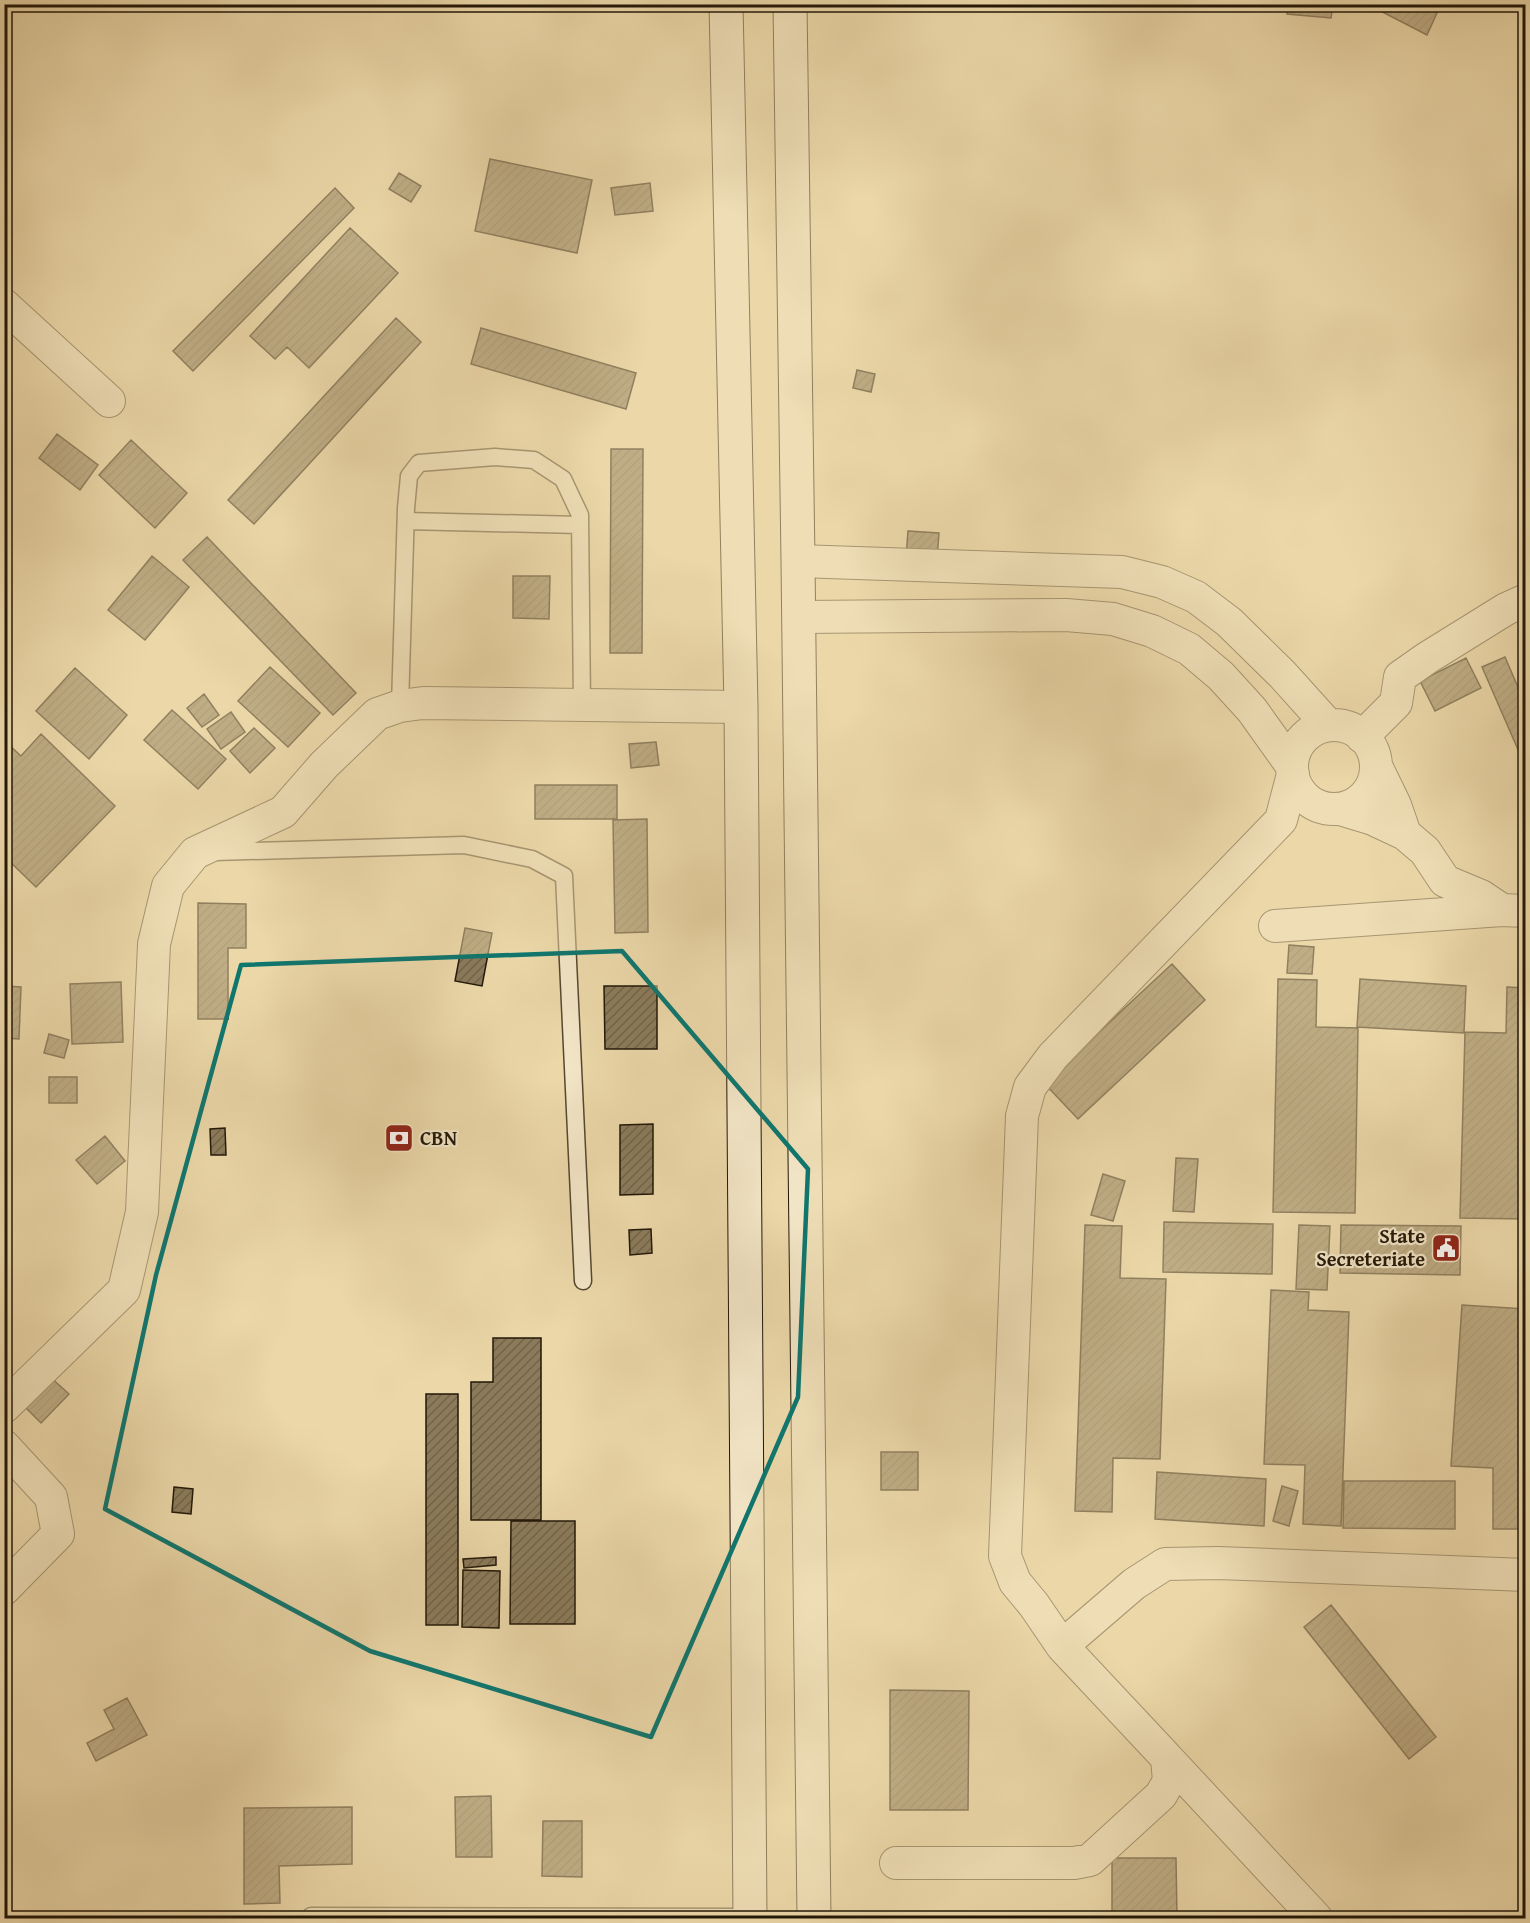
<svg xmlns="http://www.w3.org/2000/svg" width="1530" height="1923" viewBox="0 0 1530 1923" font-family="'Gentium Book Plus',serif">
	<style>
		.building { fill: url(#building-hatch); stroke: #231808; stroke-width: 1.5 }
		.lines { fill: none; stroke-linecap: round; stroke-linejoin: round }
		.lane-casing { stroke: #554830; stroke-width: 19 }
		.street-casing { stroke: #554830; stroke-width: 34 }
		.secondary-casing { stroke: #231808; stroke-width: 35 }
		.lane { stroke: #f2e5c6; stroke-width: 16 }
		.street { stroke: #f2e5c6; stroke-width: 32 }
		.secondary { stroke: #f2e5c6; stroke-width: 33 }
		.marked { fill: none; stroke: #0f766e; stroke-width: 4.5; stroke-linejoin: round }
		.labels { text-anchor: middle; stroke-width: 4.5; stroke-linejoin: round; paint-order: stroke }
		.poi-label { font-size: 20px; font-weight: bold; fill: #231808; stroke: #f2e5c6; text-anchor: start }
	</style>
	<defs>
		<pattern id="building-hatch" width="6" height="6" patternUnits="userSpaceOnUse" patternTransform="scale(1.5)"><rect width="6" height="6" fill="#8b7b5b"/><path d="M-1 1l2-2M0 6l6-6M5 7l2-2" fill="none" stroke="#716449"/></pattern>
	</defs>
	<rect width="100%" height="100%" fill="#ebd7a8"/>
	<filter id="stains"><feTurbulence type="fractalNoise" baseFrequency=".00333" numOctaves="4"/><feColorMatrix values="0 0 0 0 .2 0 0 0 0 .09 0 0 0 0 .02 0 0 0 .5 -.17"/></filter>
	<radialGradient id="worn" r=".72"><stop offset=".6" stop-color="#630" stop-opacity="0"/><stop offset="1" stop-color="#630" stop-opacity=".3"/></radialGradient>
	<!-- building -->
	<path class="building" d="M1288 4H1333L1331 18 1287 14Z
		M1367 4H1441L1427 35Z
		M490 159 592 180 577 253 475 231Z
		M399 173 421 186 411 202 389 189Z
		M650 183 653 211 615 215 611 188Z
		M335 188 354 208 193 371 173 351Z
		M350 228 398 273 309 368 287 347 275 359 250 336Z
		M396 318 421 342 254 524 228 500Z
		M481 328 636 373 626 409 471 364Z
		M857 370 875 374 871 392 853 388Z
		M57 434 98 465 80 490 39 458Z
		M131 440 187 493 155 528 99 475Z
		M611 449H643L642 653H610Z
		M908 531 939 533 937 559 906 557Z
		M207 537 356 693 333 715 183 560Z
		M152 556 189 587 145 640 108 610Z
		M513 576H550L549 619 513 618Z
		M1505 657 1526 706V768L1482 667Z
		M1466 658 1481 688 1435 711 1420 681Z
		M270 667 320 713 288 747 238 701Z
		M75 668 127 715 89 759 36 711Z
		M204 694 219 715 202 727 187 708Z
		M172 710 226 759 198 789 144 740Z
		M231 712 245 732 221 749 207 729Z
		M254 728 275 748 250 773 230 751Z
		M41 734 115 806 36 887 4 856V747L8 744 21 756Z
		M656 742 659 765 631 768 629 744Z
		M535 785H617V819H535Z
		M647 819 648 932 615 933 613 820Z
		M198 903 246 904V948H228V1019H198Z
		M465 928 492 933 482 986 455 981Z
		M1289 945 1314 947 1312 974 1287 973Z
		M1172 964 1205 1000 1078 1119 1044 1083Z
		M1278 979 1317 980 1316 1027 1358 1028 1355 1213 1273 1212Z
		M1360 979 1466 986 1464 1033 1357 1027Z
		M121 982 123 1042 72 1044 70 984Z
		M4 986 21 987 19 1039 4 1038Z
		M604 986H657V1049H605Z
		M1507 987 1526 988V1219L1460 1218 1465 1032 1506 1033Z
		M49 1034 69 1040 64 1058 44 1053Z
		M49 1077H77V1103H49Z
		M653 1124V1194L620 1195V1125Z
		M225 1128 226 1155H211L210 1129Z
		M105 1136 125 1161 97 1184 76 1160Z
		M1176 1158 1198 1159 1194 1212 1173 1211Z
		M1103 1174 1125 1181 1113 1221 1091 1215Z
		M1164 1222 1273 1224 1272 1274 1163 1272Z
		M1085 1225 1122 1226 1120 1278 1166 1279 1160 1459 1113 1458 1112 1512 1075 1511Z
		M1299 1225 1330 1226 1327 1290 1296 1289Z
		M1341 1225 1461 1226 1460 1275 1340 1273Z
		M651 1229 652 1253 630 1255 629 1230Z
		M1271 1290 1309 1292 1308 1310 1349 1312 1341 1526 1303 1524 1305 1465 1264 1464Z
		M1462 1305 1526 1309 1525 1529H1493V1468L1451 1466Z
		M493 1338H541V1520H471V1382H493Z
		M49 1376 69 1394 41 1423 22 1404Z
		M426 1394H458V1625H426Z
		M881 1452H918V1490H881Z
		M1157 1472 1266 1479 1264 1526 1155 1519Z
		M1344 1481H1455V1529L1343 1528Z
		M1282 1486 1298 1491 1289 1526 1273 1521Z
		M174 1487 193 1489 191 1514 172 1512Z
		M511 1521H575V1624H510Z
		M496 1557V1565L464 1568 463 1559Z
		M463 1570 500 1571 499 1628 462 1627Z
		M1331 1605 1436 1737 1409 1759 1304 1627Z
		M890 1690 969 1691 968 1810H890Z
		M127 1698 147 1735 96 1761 87 1743 114 1729 104 1710Z
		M491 1796 492 1857H456L455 1797Z
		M352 1807V1864L279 1866 280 1903 244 1904V1808Z
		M543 1821H582V1877L542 1876Z
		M1112 1858H1176L1177 1918H1112Z"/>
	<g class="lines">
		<!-- lane casing -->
		<g class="lane-casing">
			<path id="lane" d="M406 521 580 525
				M400 706 406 508 409 476 419 463 495 457 534 460 563 479 580 515 582 705
				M214 852 464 845 532 859 564 876 583 1281
				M311 1916 750 1917"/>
		</g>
		<!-- street casing -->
		<g class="street-casing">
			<path id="street" d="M4 305 109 401
				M798 561 1122 572 1162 582 1196 597 1229 622 1282 674 1328 725
				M799 617 1066 615 1113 619 1152 631 1189 649 1221 676 1252 710 1292 766
				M1292 767a42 42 0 1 1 84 0a42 42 0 1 1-84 0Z
				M1362 737 1396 703 1400 677 1427 658 1506 609 1526 600
				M1377 768 1395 805 1405 834
				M1340 809 1373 819 1405 834 1425 851 1445 881 1481 896 1502 910
				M1275 926 1502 910 1526 911
				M4 1407 124 1290 142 1212 154 944 168 886 195 853 283 812 324 765 377 714 400 706 423 703 741 707
				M4 1446 51 1497 58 1534 4 1589
				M1062 1646 1134 1584 1165 1564 1218 1563 1526 1575
				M1167 1758 1316 1918
				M896 1863H1074L1090 1860 1161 1795 1169 1781 1167 1758 1062 1646 1034 1605 1015 1582 1005 1556 1022 1116 1030 1087 1053 1056 1281 820 1293 774"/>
		</g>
		<!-- secondary casing -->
		<g class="secondary-casing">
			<path id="secondary" d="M726 4 741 707 750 1918
				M790 4 798 561 814 1918"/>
		</g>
		<!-- lane -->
		<use href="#lane" class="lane"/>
		<!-- street -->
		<use href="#street" class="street"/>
		<!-- secondary -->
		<use href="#secondary" class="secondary"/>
	</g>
	<!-- marked area -->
	<path d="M0 0H1530V1923H0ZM622 951 808 1169 798 1397 651 1737 370 1651 105 1509 156 1275 241 965Z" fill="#ebd7a8" fill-opacity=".55" fill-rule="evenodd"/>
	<path class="marked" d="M622 951 808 1169 798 1397 651 1737 370 1651 105 1509 156 1275 241 965Z"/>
	<!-- icons -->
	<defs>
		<g id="bank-square" transform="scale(1.5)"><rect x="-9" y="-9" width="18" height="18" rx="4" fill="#8f2418" stroke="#f2e5c6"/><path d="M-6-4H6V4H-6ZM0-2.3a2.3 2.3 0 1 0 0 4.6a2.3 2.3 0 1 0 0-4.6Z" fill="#fff"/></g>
		<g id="civic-square" transform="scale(1.5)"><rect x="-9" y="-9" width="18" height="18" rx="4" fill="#8f2418" stroke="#f2e5c6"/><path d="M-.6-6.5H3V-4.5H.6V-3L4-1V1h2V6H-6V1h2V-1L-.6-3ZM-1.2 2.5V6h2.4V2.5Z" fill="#fff"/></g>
	</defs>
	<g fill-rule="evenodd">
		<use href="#bank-square" x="399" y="1138"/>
		<use href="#civic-square" x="1446" y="1248"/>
	</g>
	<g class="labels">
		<!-- poi labels -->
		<g class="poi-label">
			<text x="420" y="1145">CBN</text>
			<text x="1425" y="1243" text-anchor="end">State<tspan x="1425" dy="23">Secreteriate</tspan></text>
		</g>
	</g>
	<!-- margin -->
	<rect width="1530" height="1923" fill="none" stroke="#ebd7a8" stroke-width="24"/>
	<rect x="6" y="6" width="1518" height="1911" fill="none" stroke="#231808" stroke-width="3"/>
	<rect x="12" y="12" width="1506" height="1899" fill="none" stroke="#231808" stroke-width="1.5"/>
	<rect width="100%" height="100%" filter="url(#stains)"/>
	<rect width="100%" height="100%" fill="url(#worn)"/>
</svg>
